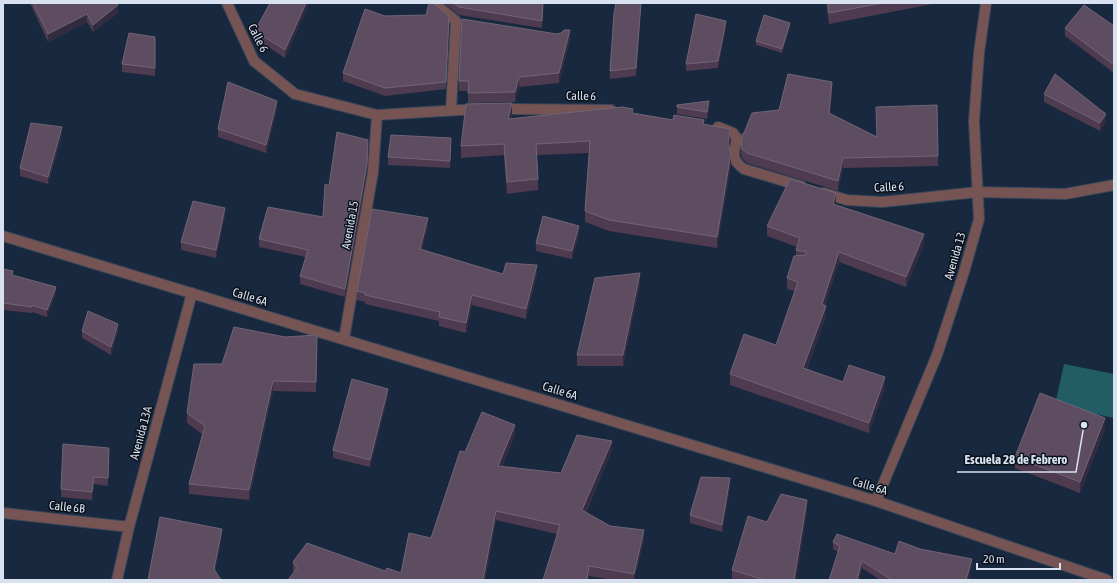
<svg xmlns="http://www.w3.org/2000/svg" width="1117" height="583" viewBox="0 0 1117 583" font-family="'Asap Condensed',sans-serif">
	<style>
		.water { fill: #225d66 }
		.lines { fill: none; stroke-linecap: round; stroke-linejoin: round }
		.minor-casing { stroke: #37465a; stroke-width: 12 }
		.tertiary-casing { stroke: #37465a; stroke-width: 12 }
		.minor { stroke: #765453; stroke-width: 10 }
		.tertiary { stroke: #765453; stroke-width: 10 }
		.wall { fill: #4f3b4f }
		.shaded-wall { fill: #332c41 }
		.building { fill: #5e4d60; stroke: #716477 }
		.labels { text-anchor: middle; stroke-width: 3; stroke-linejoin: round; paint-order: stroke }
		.street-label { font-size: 12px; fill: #d7e1f0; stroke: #0a111a }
		.leader { fill: none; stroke: #d7e1f0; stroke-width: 1.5 }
		.callout-dot { fill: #d7e1f0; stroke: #0a111a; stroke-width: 1.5 }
		.callout-label { font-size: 13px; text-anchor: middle; font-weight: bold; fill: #d7e1f0; stroke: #0a111a; stroke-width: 3; stroke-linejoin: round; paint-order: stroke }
	</style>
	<rect width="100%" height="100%" fill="#18283e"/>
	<!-- water -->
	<path class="water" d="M1064 364 1114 374V418L1055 405Z"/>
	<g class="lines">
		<!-- minor casing -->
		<g class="minor-casing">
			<path id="minor" d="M227 3 254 61 295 94 377 115 477 109
				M434 3 456 21 451 110
				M499 109 611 110
				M718 127 733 133 737 138C734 153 730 159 744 169L801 186
				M824 193 847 200 882 202 978 192 1065 194 1114 185
				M344 339 373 172 377 115
				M876 501 937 355 964 272 979 219 974 121 979 53 986 3
				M3 513 129 527
				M117 580 129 527 192 293"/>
		</g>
		<!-- tertiary casing -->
		<g class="tertiary-casing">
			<path id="tertiary" d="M3 236 876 501 1107 580"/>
		</g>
		<!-- minor -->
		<use href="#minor" class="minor"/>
		<!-- tertiary -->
		<use href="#tertiary" class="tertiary"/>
	</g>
	<!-- wall -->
	<path class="wall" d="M30 3H117L118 13 93 32 87 22 48 42Z
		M309 3 285 58 255 38V31Z
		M444 3H543L542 28 459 15Z
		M616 3H641L636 76 610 79V71Z
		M826 3H938L829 24Z
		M385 16 449 24 446 89 385 96 343 81V73Z
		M1114 26V73L1065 36V28Z
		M790 27 782 53 756 45V41Z
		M726 28 718 68 686 71V64Z
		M155 37V76L122 72V64Z
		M570 40 559 83 519 87 515 102 468 103V91H459V81Z
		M832 92 830 114 877 137 938 156V166L843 168 838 191 747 163 742 158 741 155V145L779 110Z
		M1044 94 1106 121 1100 131 1044 102Z
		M677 107 709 109 707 119 677 114Z
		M277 109 266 153 218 137V129Z
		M633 113 704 125 730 140 729 147 731 165 717 248 609 231 585 222V211L589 153 537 155 538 179V190L507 194 504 155 461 158V146L512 115 511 119Z
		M62 134 48 184 20 176V168Z
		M451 138 450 168 388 165V157Z
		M368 147 367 171 345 297 300 284V276L306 257 259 247V239L323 217 329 186Z
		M836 203 835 205 924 245 906 287 839 262 825 305 826 316 807 369 843 382 885 387 869 433 730 385V374L776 345 795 291 787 289V278L796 256V250L797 247 767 236V226Z
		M225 215 216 258 181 250V242Z
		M428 227 422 250 503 274H537L526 319 472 305 466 333 439 326V321L365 304V302L357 300V291Z
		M579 234 572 259 536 251V243Z
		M3 269 13 275 56 293 47 317 32 312V313L3 310Z
		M640 284 623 366H577V355Z
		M82 331H118L111 355 82 338Z
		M317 335 316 392 273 391 249 500 189 494V484L202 434 187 423V413L222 364 285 337Z
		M388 396 370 467 333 458V450Z
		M1105 429 1080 493 1015 468V457Z
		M515 434 502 467 561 473 612 450 586 512 610 526 644 540 634 580H613L589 576 557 534 496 520 485 580H288L294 572 293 571V562L401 573 431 538 465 452Z
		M109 455 108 486 94 484 92 500 61 497V489Z
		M730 486 722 532 690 523V515Z
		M807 511 796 580H732V570L767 522Z
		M833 542 895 554 920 549 972 566 968 580H880L862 568 859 580H829L838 552 833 549Z"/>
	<!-- shaded-wall -->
	<path class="shaded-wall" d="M306 3H309L285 58V50Z
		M641 3 636 76V68Z
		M118 5V13L93 32V25Z
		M87 14V22L48 42V34Z
		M449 16V24L446 89V82Z
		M726 21V28L718 68V61Z
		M790 23V27L782 53V49Z
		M570 30V40L559 83V73Z
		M519 77V87L515 102V92Z
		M832 82V92L829 123V113Z
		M277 101V109L266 153V145Z
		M709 101V109L707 119V112Z
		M512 103V115L508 131V119Z
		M1106 114V121L1100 131V123Z
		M62 127V134L48 184V177Z
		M730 129V140L728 155V144Z
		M368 140 367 171 345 297V289Z
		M731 153V165L717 248V237Z
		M843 158V168L838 191V181Z
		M836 193V203L833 215V204Z
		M225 208V215L216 258V250Z
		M428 218V227L420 259V249Z
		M579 226V234L572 259V251Z
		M924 234V245L906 287V277Z
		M839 252V262L822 314V304Z
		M537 265V274L526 319V309Z
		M640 273V284L623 366V355Z
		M56 287V293L47 317V310Z
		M472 295V305L466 333V323Z
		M826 306V316L803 378V368Z
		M118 324V331L111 355V347Z
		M885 377V387L869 433V423Z
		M273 381V391L249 500V490Z
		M388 389V396L370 467V460Z
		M1105 418V429L1080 493V482Z
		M515 425V434L498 476V466Z
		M612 441V450L582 519V510Z
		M94 477V484L92 500V492Z
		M730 478V486L722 532V525Z
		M807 500V511L796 580H794Z
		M496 511V520L485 580H483Z
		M222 529V538L214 578V569Z
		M644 530V540L634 580V574Z
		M972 559V566L968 580H966Z
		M862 561V568L859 580H857Z
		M589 566V580H587Z"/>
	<!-- building -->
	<path class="building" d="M33 3H117L118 5 93 25 87 14 48 34Z
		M270 3H306L285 50 255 31Z
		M429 3H433L449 16 446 82 385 88 343 73 365 9 385 16 426 15Z
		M453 3H543L542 21 459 7Z
		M616 3H641L636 68 610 71 614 13Z
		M828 3H883L829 13Z
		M1084 5 1114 26V65L1065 28Z
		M696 14 726 21 718 61 686 64Z
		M764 15 790 23 782 49 756 41Z
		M462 19 557 34 561 33 564 30H570L559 73 519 77 515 92 468 93 469 81H459Z
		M129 33 155 37V68L122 64Z
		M788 74 832 82 829 113 877 137 876 107 937 105 938 156 843 158 838 181 747 153 742 149 741 145 743 133H744L752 113 779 110Z
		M1055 74 1106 114 1100 123 1044 94Z
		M228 82 277 101 266 145 218 129Z
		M709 101 707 112 677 107V105Z
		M512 103 508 119 622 107 633 109 632 113 673 120 674 115 704 120 703 124 730 129 728 144 731 153 717 237 609 220 585 211 590 141 536 144 538 179 507 182 504 144 461 146 466 104Z
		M31 123 62 127 48 177 20 168Z
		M337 132 368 140 367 164 345 289 300 276 308 250 259 239 268 207 323 217 325 184 329 186Z
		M391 135 451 138 450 161 388 157Z
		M790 179 836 193 833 204 924 234 906 277 839 252 822 304 826 306 803 368 843 382 849 365 885 377 869 423 730 374 744 334 776 345 798 282 787 278 794 256 806 255V252L796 250 800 238 767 226Z
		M193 201 225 208 216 250 181 242Z
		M372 209 428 218 420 249 503 274 506 263 537 265 526 309 472 295 466 323 439 317 440 312 365 295V293L357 291Z
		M543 216 579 226 572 251 536 243Z
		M3 269 13 271 12 275 56 287 47 310 32 305V307L3 303Z
		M640 273 623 355H577L595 278Z
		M88 311 118 324 111 347 82 331Z
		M234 327 285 337 317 335 316 382 273 381 249 490 189 484 205 426 187 413 194 364H222Z
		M352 379 388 389 370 460 333 450Z
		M1040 393 1105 418 1080 482 1015 457Z
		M482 412 515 425 498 466 561 473 577 435 612 441 582 510 610 526 644 530 634 574 589 566 587 580H543L560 525 496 511 483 580H288L297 568 293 562 307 543 385 571 387 568 401 573 409 533 431 538 460 451 465 452Z
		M63 444 109 448 108 478 94 477 92 492 61 489Z
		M701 477 730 478 722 525 690 515Z
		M781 494 807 500 794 580H765L732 570 748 516 767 522Z
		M160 517 222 529 214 569 221 580H148Z
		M837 534 895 554 899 541 920 549 972 559 966 580H892L862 561 857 580H829L840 546 833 542Z"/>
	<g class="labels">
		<!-- street labels -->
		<g class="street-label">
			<text transform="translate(258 38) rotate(63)" y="4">Calle 6</text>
			<text transform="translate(581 96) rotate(1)" y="4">Calle 6</text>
			<text transform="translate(889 187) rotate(-3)" y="4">Calle 6</text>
			<text transform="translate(350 225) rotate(-80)" y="4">Avenida 15</text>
			<text transform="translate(955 256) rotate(-74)" y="4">Avenida 13</text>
			<text transform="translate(250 297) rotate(17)" y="4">Calle 6A</text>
			<text transform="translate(560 391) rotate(17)" y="4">Calle 6A</text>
			<text transform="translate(141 433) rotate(-75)" y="4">Avenida 13A</text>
			<text transform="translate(870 486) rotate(17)" y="4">Calle 6A</text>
			<text transform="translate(67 507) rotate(6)" y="4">Calle 6B</text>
		</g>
	</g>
	<!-- callouts -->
	<path class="leader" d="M1084 425L1076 472H957"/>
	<circle class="callout-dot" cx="1084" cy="425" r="4"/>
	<g class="callout-label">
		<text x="1016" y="464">Escuela 28 de Febrero</text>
	</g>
	<!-- border -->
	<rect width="1117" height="583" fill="none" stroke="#d7e1f0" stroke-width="8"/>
	<!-- scale -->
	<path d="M977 563v6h83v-6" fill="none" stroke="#d7e1f0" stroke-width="2"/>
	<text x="983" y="563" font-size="12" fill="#d7e1f0" stroke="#0a111a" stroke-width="3" paint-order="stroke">20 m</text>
</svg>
